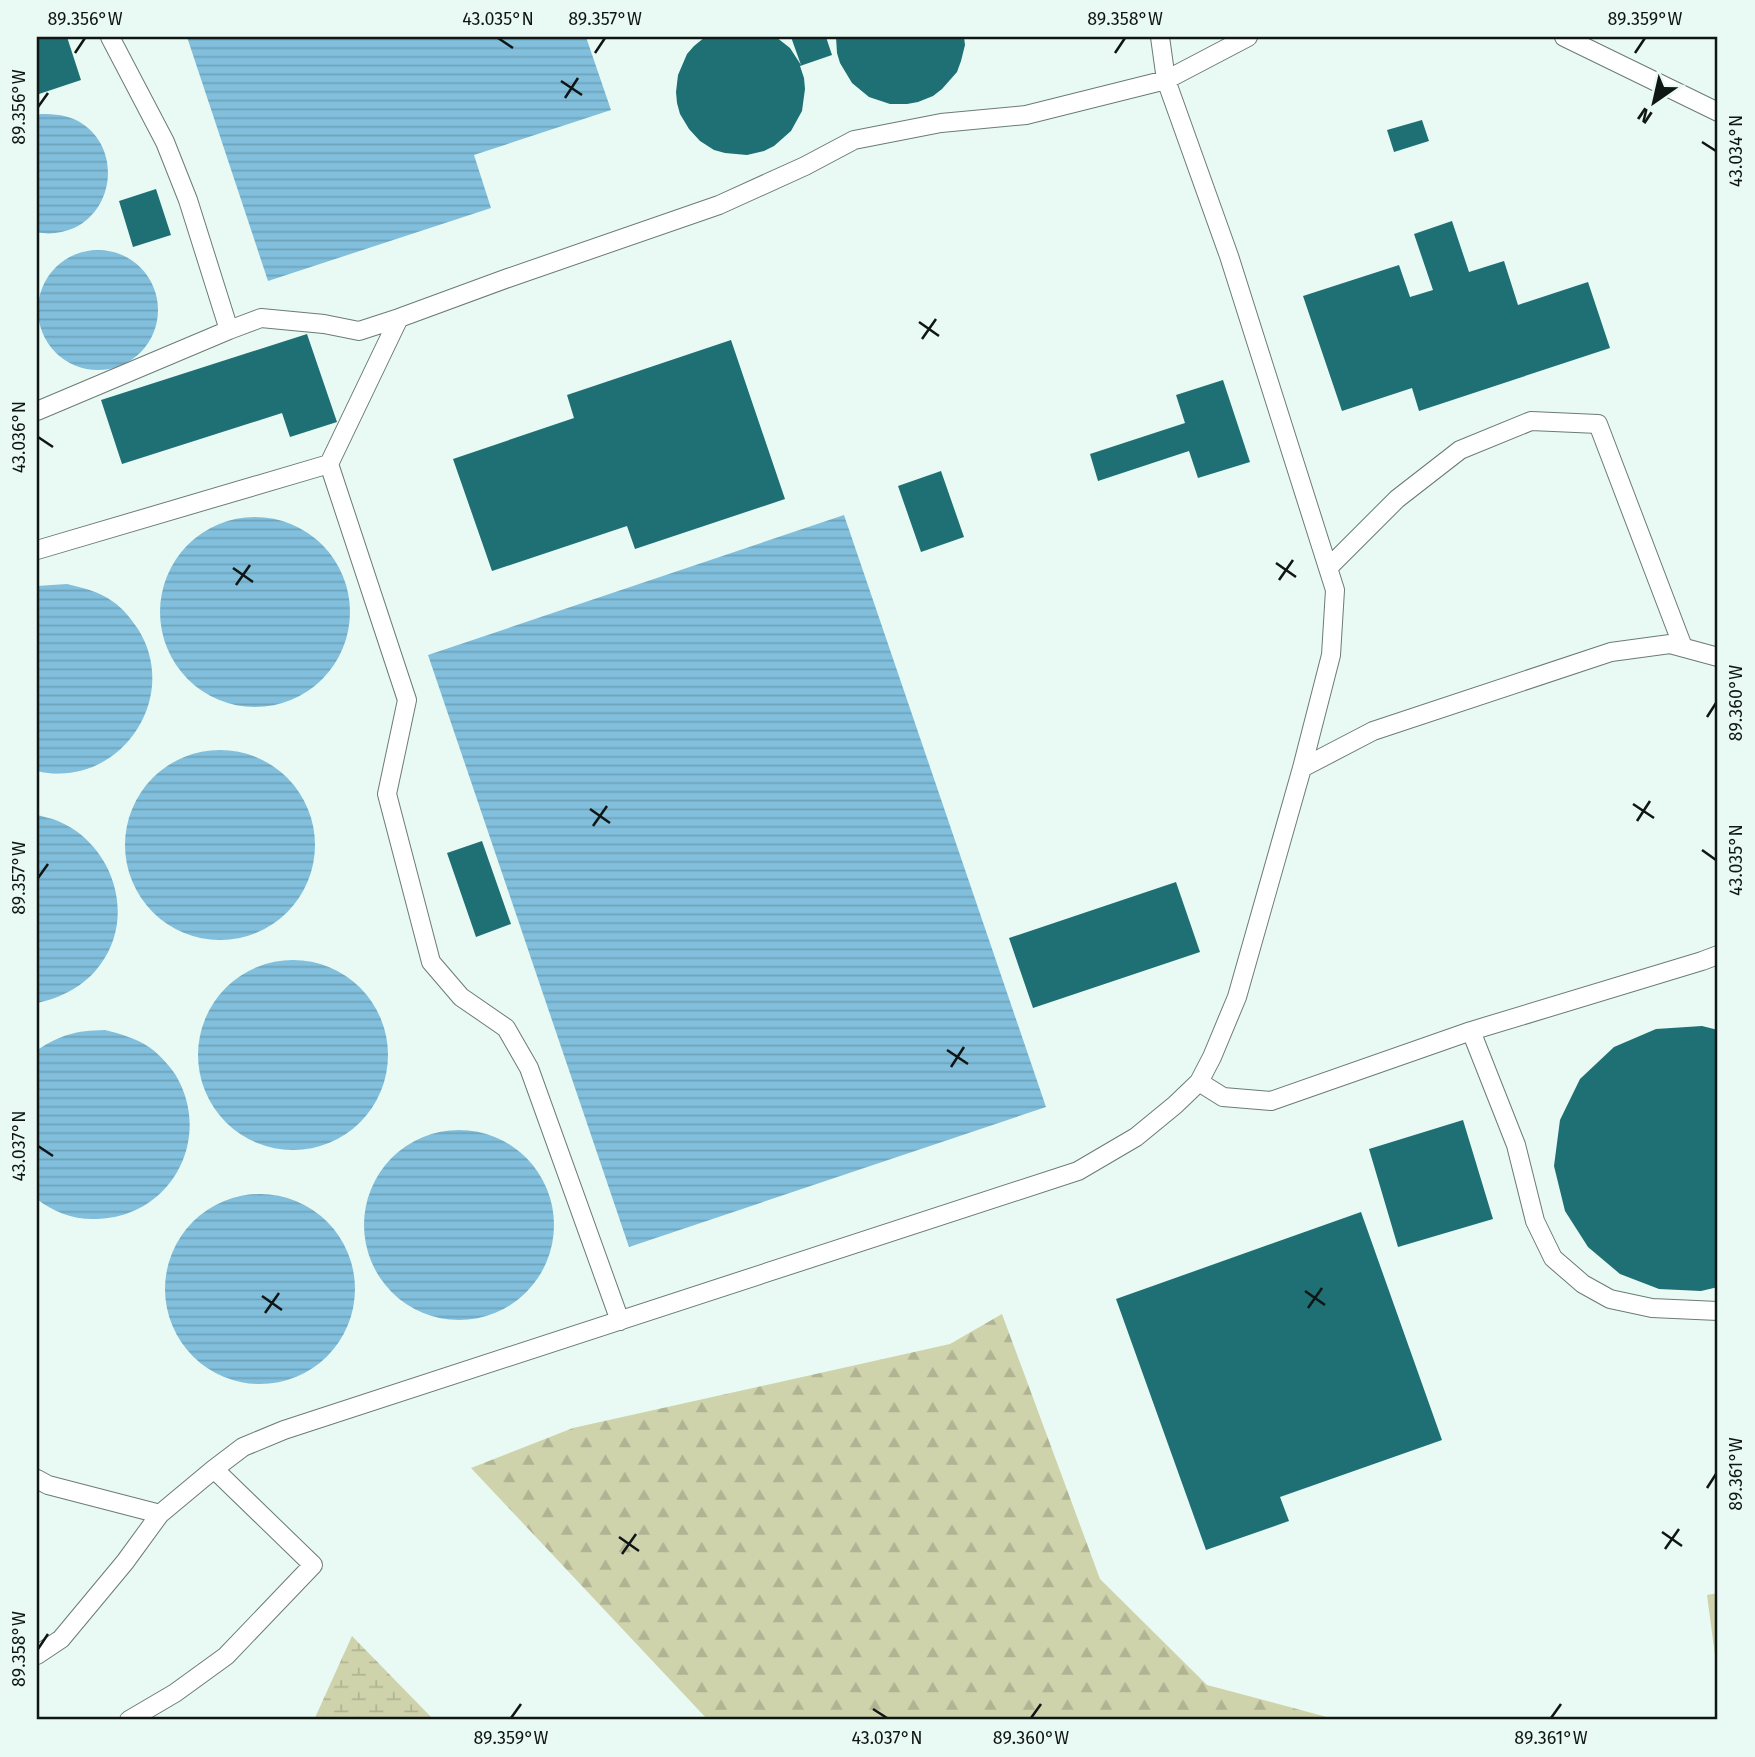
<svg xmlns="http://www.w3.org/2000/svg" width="1755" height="1757" viewBox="0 0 1755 1757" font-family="'Fira Sans',sans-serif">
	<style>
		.forest { fill: url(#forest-firs) }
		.wetland { fill: url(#wetland-marsh) }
		.water { fill: url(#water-rules) }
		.building { fill: #1e7074 }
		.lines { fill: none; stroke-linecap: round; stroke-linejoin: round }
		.lane-casing { stroke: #6b7b75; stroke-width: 20 }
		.lane { stroke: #fff; stroke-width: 18 }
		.ticks { fill: none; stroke: #101614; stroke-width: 2.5 }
		.neatline { fill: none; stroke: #101614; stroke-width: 2.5 }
		.ticks-label { font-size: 18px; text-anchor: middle; fill: #101614 }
	</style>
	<defs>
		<pattern id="forest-firs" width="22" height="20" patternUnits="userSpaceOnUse" patternTransform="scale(1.75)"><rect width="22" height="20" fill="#cfd3ac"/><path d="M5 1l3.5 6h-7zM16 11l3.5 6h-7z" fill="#b1b493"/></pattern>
		<pattern id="wetland-marsh" width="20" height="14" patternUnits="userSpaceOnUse" patternTransform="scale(1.75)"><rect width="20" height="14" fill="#cfd3ac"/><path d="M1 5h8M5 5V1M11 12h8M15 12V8" fill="none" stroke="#b1b493"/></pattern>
		<pattern id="water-rules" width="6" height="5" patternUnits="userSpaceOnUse" patternTransform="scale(1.75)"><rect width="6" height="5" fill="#82bfdc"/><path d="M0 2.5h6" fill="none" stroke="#6fa3bc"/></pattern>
	</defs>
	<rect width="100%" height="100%" fill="#e8faf3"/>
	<!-- forest -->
	<path class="forest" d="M1002 1314 1100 1579 1207 1685 1338 1720H708L471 1468 573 1428 950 1344Z
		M1718 1593V1678L1707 1595Z"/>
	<!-- wetland -->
	<path class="wetland" d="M352 1636 434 1720H314Z"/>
	<!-- water -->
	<path class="water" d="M187 37H586L611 110 474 155 491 208 268 281Z
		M41 114C55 114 67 115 78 121 121 145 116 208 74 228 62 233 49 235 37 232V115Z
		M38 310a60 60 0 1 1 120 0a60 60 0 1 1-120 0Z
		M844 515 1046 1107 629 1247 428 655Z
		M160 612a95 95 0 1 1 190 0a95 95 0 1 1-190 0Z
		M67 584C83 588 98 591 112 601 123 608 131 619 138 629 182 699 118 790 37 771V586Z
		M125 845a95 95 0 1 1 190 0a95 95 0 1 1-190 0Z
		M37 815C44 817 51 818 58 821 113 844 137 916 100 965 85 986 61 998 37 1003Z
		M198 1055a95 95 0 1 1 190 0a95 95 0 1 1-190 0Z
		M105 1030C121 1034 135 1038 149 1047 159 1054 168 1064 175 1074 214 1138 171 1218 96 1219 75 1220 53 1212 37 1199V1050C63 1034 74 1031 105 1030Z
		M364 1225a95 95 0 1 1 190 0a95 95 0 1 1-190 0Z
		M165 1289a95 95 0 1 1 190 0a95 95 0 1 1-190 0Z"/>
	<!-- building -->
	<path class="building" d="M37 37H67L81 80 39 94 37 89Z
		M705 37H776L790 48 801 65 791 37H826L832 55 800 66 804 78 805 89 802 111 791 131 774 146 764 151 747 155 725 153 714 150 700 141 689 129 680 114 677 103 676 92 678 75 687 54 694 46Z
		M836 37H964L965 45 961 61 957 72 942 89 933 96 918 102 907 104H890L869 97 852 83 840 63 837 53Z
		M1422 120 1429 141 1394 152 1387 130Z
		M156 189 171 235 133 247 119 201Z
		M1452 221 1469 272 1504 261 1518 305 1588 282 1610 348 1419 411 1412 388 1342 411 1303 296 1399 265 1410 297 1433 290 1414 234Z
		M307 334 337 422 290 437 282 413 122 464 101 400Z
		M731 340 785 499 635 549 627 526 492 571 453 459 574 418 567 395Z
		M1223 380 1250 462 1198 478 1189 451 1098 481 1090 454 1185 423 1176 395Z
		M941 471 964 537 921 552 898 486Z
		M482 841 511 924 476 937 447 853Z
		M1176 882 1200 952 1033 1008 1009 938Z
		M1702 1026 1718 1030V1287L1701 1291 1659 1289 1620 1274 1588 1247 1565 1211 1554 1166 1560 1120 1580 1079 1614 1047 1656 1029Z
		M1463 1120 1493 1219 1398 1247 1369 1149Z
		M1361 1212 1442 1440 1280 1497 1289 1521 1206 1550 1116 1299Z"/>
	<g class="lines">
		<!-- lane casing -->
		<g class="lane-casing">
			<path id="lane" d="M110 37 165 142 188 200 229 330
				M1564 37 1718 112
				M37 411 229 330 261 318 324 324 359 331 399 318
				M37 550 329 464
				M1328 568 1397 499 1460 450 1531 421 1598 424 1683 647
				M1302 768 1373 731 1611 652 1670 644 1718 657
				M1471 1031 1516 1145 1535 1221 1553 1258 1583 1284 1610 1299 1652 1308 1718 1311
				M1199 1082 1223 1097 1271 1101 1471 1031 1702 961 1718 955
				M620 1321 529 1068 506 1028 461 997 431 962 387 794 407 700 329 464 399 318 508 278 719 205 805 166 854 140 941 123 1026 115 1166 80 1248 37
				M37 1479 48 1485 160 1514 214 1469 243 1447 284 1430 1078 1171 1136 1137 1175 1105 1199 1082 1212 1057 1237 997 1302 768 1331 655 1335 590 1229 256 1166 80 1160 37
				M37 1655 61 1639 125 1562 160 1514
				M129 1720 175 1693 226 1656 313 1565 214 1469"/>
		</g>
		<!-- lane -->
		<use href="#lane" class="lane"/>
	</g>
	<!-- ticks -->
	<path class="ticks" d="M498 38 513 48M75 53 85 38M595 53 605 38M1115 53 1125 38M1635 53 1645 38M561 81 582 95M565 98 578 78M38 107 48 93M1702 142 1716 151M919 322 939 336M922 339 936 319M38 437 53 447M1276 563 1296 577M233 568 253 582M1279 580 1293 560M236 585 250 565M1707 717 1716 703M1633 804 1654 818M590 809 610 823M1637 821 1650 801M593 826 607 806M1702 850 1716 860M38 878 48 864M947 1050 968 1064M951 1067 964 1047M38 1146 53 1156M1305 1291 1325 1305M262 1296 282 1310M1308 1308 1322 1288M265 1313 279 1293M1707 1488 1716 1474M1662 1532 1682 1546M619 1537 639 1551M1665 1549 1679 1529M622 1554 636 1534M38 1649 48 1634M873 1709 887 1718M511 1718 521 1704M1031 1718 1041 1704M1551 1718 1561 1704"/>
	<!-- border -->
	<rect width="1755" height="1757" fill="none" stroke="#e8faf3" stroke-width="77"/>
	<!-- north arrow -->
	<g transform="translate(1654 102) rotate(214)" stroke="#e8faf3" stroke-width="5" paint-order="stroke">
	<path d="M0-5L12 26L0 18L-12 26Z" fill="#101614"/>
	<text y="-10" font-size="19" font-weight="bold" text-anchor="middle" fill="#101614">N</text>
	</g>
	<rect x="38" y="38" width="1678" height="1680" class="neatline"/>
	<g class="ticks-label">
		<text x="85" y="25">89.356°W</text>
		<text x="498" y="25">43.035°N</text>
		<text x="605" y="25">89.357°W</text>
		<text x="1125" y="25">89.358°W</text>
		<text x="1645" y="25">89.359°W</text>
		<text transform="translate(19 107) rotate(-90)" y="6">89.356°W</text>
		<text transform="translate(1736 151) rotate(-90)" y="6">43.034°N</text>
		<text transform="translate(19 437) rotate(-90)" y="6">43.036°N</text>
		<text transform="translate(1736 703) rotate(-90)" y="6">89.360°W</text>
		<text transform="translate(1736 860) rotate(-90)" y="6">43.035°N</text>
		<text transform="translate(19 878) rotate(-90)" y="6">89.357°W</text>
		<text transform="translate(19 1146) rotate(-90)" y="6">43.037°N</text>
		<text transform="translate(1736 1474) rotate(-90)" y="6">89.361°W</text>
		<text transform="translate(19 1649) rotate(-90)" y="6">89.358°W</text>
		<text x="511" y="1744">89.359°W</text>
		<text x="887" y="1744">43.037°N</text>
		<text x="1031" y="1744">89.360°W</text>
		<text x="1551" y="1744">89.361°W</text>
	</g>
</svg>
